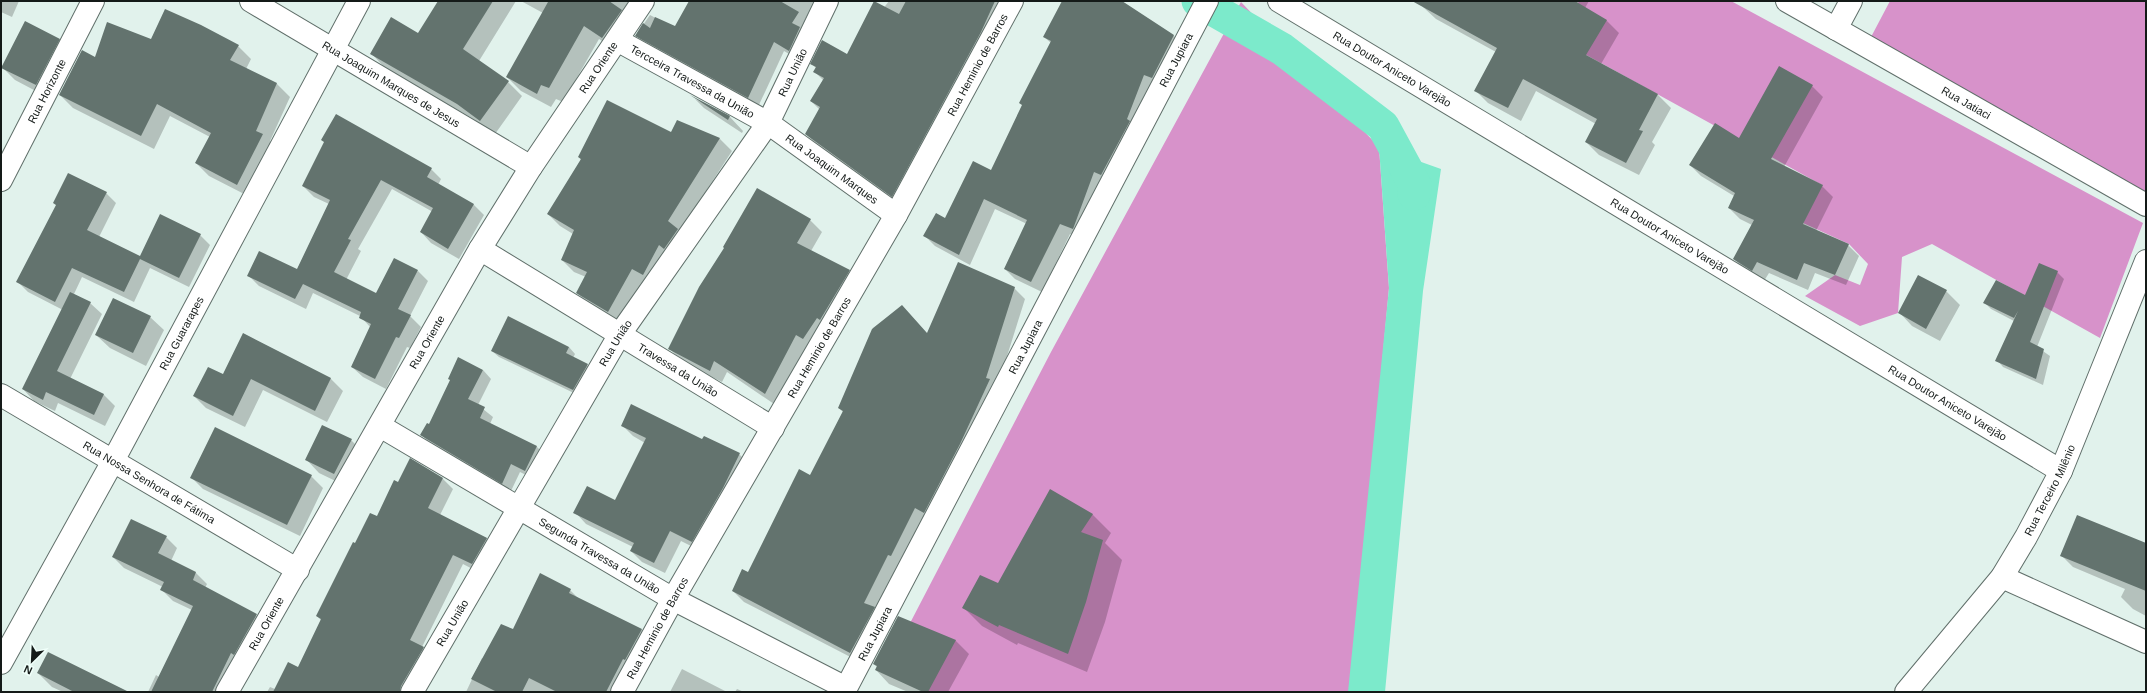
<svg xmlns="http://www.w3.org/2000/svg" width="2147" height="693" viewBox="0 0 2147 693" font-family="Arial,sans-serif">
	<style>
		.forest { fill: #d792ca }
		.water { fill: #7ceacb }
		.shadow { fill: #0003 }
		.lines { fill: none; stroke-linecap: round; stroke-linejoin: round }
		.canal { stroke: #7ceacb; stroke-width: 33 }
		.building { fill: #63736e }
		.minor-casing { stroke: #606f6a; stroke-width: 24 }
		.minor { stroke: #fff; stroke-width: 22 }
		.labels { text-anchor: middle; stroke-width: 3; stroke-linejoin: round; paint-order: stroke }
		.street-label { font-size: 11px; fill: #141a18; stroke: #f0fffa }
	</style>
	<rect width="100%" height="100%" fill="#e1f2ec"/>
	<!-- forest -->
	<path class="forest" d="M1579 1H1731L2143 223 2100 338 1932 244 1902 257 1898 313 1860 326 1805 296 1835 275 1860 285 1868 264 1849 244 1803 223 1822 185 1561 41Z
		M1890 1H2146V193L1871 37Z
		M1241 2 1379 147 1389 288 1352 692H925L908 627 1051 352Z"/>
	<!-- water -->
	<path class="water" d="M1379 147 1441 169 1423 291 1385 692H1348L1389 288Z"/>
	<!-- shadow -->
	<path class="shadow" d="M1 1H19L12 17 1 12Z
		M439 1H516L479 61 508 82 522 96 495 134 472 118 385 68 371 53 418 34Z
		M521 1H649L617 51 599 39 563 102 556 99 551 107 521 91 507 77 543 13Z
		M690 1H814L805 20 808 22 799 60 784 51 758 107 646 45 636 35 650 15 675 28Z
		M889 1H1015L903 206 817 145 806 134 820 110 811 101 823 80 815 72 816 68 812 64 847 56Z
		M1068 1H1121L1174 36 1184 47 1083 239 1070 234 1042 292 1015 279 1005 269 1027 224 995 209 970 265 935 246 925 236 946 219 992 171 1051 43 1044 37Z
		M1426 1H1589L1585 8 1606 20 1619 33 1601 64 1658 95 1671 108 1652 142 1655 145 1639 175 1599 155 1586 142 1596 124 1536 91 1521 121 1488 103 1475 90 1496 52 1436 19 1423 7Z
		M59 39 73 53 49 98 15 80 2 67Z
		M152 40 238 46 251 59 246 69 277 84 290 97 270 141 276 147 250 197 209 176 196 163 210 137 170 116 154 149 73 108 60 95 95 58Z
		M1812 86 1823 97 1784 167 1822 186 1833 197 1816 231 1848 245 1859 256 1846 285 1815 273 1808 290 1769 273 1764 281 1745 270 1734 259 1752 225 1740 219 1729 208 1734 196 1701 176 1690 165 1739 139Z
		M695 99 730 117 743 131 742 133 704 108Z
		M677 122 720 139 732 151 620 324 589 305 577 293 586 277 574 272 562 260 573 234 560 226 548 214 581 160 579 157 672 133Z
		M431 169 441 179 438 185 474 205 484 215 459 259 431 243 421 232 433 212 392 189 358 249 361 251 346 280 376 294 418 271 428 281 410 316 421 327 410 348 407 347 386 389 363 377 352 367 371 328 360 316 313 293 306 309 259 286 248 275 297 270 329 204 314 197 303 186Z
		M106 193 116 203 99 237 140 258 200 235 210 245 189 287 150 268 134 302 82 277 74 294 90 303 102 314 70 379 104 395 115 406 105 426 58 403 55 411 34 401 23 389 63 310 28 292 18 282Z
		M810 220 822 232 811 251 849 271 861 283 777 406 727 372 722 382 682 362 670 349 725 248Z
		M2057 272 2064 279 2037 347 2050 356 2043 385 2003 367 1997 360 2014 321 1991 309 1985 303 2025 296Z
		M1014 288 1025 299 997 388 862 663 744 602 733 591 748 573 811 476 843 412 839 408 873 333V328L902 306 927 334Z
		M1946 291 1960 305 1940 341 1912 326 1899 312Z
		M150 317 164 330 146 366 110 348 96 335Z
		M244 334 331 379 343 391 327 422 263 390 245 427 206 408 194 396 223 375Z
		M569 347 575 354 573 358 587 365 594 372 580 396 499 357 492 351Z
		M483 370 491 379 478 405 493 417 490 424 537 447 545 455 534 479 520 472 511 491 430 444 422 435Z
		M622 425 703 440 705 437 739 454 750 465 703 552 681 541 665 573 642 562 631 551 633 547 586 524 575 512 615 501 645 443 633 436Z
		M351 440 365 454 348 487 319 473 306 459Z
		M311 476 323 488 300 536 203 489 191 477Z
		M443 479 453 489 440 515 487 538 497 549 482 574 463 564 422 647 433 658 414 692H267L270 687 275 689 298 668 322 621 317 616 355 544 377 518 399 484Z
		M1092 514 1111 533 1105 543 1122 560 1105 622 1087 672 1018 643 1017 645 982 626 963 607 998 584Z
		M166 537 177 548 171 561 196 573 207 584 205 588 256 615 267 626 227 692H148L156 675 159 677 192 610 173 601 161 589 163 587 124 568 113 557Z
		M2146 551V616L2133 609 2121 597 2125 589 2073 567 2061 555Z
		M570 590 580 600 642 630 655 643 626 692H466L482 658 484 660 513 631Z
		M955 640 969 654 948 692H908L889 684 876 670 877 667 874 664Z
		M682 669 727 692H670Z
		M38 673 113 692H63L52 687Z
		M737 689 744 692H735Z"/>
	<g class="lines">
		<!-- canal -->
		<path class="canal" d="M1198 1 1282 49 1383 126 1415 185 1414 194"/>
	</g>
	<!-- building -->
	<path class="building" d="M438 1H493L463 49 509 81 480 121 457 104 370 54 391 17 418 33Z
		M546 1H609L622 10 602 38 584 26 549 88 541 85 537 94 506 77 548 2Z
		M689 1H780L799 12 792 23 800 27 789 51 774 42 748 98 635 36 643 23 650 28 655 17 675 26Z
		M874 1 899 14 906 1H995L981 32 892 197 805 134 820 107 810 101 824 78 813 72 816 67 810 64 822 40 847 54Z
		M1062 1H1122L1174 35 1152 78 1144 75 1127 119 1130 121 1101 175 1094 172 1073 229 1060 224 1031 282 1004 269 1027 220 984 199 959 255 923 236 936 213 945 218 973 161 991 170 1022 105 1019 103 1051 41 1043 37Z
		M1412 1H1575L1607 20 1586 55 1658 94 1639 130 1643 131 1626 163 1585 142 1597 119 1523 79 1508 108 1474 91 1497 48Z
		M165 9 201 25 239 45 230 60 277 83 256 131 263 134 237 185 195 163 211 133 157 104 141 136 59 95 82 50 95 57 107 22 151 39Z
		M25 21 60 39 36 85 1 68Z
		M1779 66 1813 85 1771 159 1823 185 1803 224 1849 244 1835 275 1804 263 1797 280 1757 262 1752 271 1733 259 1754 220 1728 208 1735 193 1689 165 1715 123 1739 138Z
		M690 95 730 116 728 120Z
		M607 100 671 132 677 120 720 138 668 221 678 229 664 249 659 245 643 275 632 269 608 312 576 293 587 272 561 260 574 230 547 214 581 159 578 157Z
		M336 114 432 168 427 177 474 204 448 249 420 232 433 208 381 180 348 239 351 240 334 272 376 293 394 258 418 270 398 309 411 315 399 338 396 337 375 379 351 367 371 324 359 318 361 312 303 284 295 299 247 276 259 251 297 269 330 200 302 186 324 142 321 140Z
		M68 173 107 192 87 230 140 256 160 214 201 234 179 278 140 259 124 292 72 268 55 302 16 282 56 205 53 203Z
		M757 188 811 219 797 243 850 270 820 320 817 318 803 339 796 335 765 394 714 361 710 371 668 349 699 287 724 248 723 247Z
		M958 262 1015 287 986 378 990 379 960 444 924 513 915 508 891 556 888 555 864 603 875 607 850 653 732 591 742 569 748 572 799 469 810 475 843 411 838 408 872 329 902 305 927 333Z
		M2039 263 2058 271 2030 342 2044 349 2036 379 1995 361 2018 311 2014 318 1983 303 1996 280 2025 295Z
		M1918 275 1947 290 1926 329 1898 313Z
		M70 292 91 302 57 371 104 394 94 415 46 392 43 400 22 389Z
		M113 298 151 316 133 353 95 335Z
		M508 316 569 347 566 353 588 364 573 390 491 351Z
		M243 333 331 378 315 411 251 379 233 416 193 396 208 367 223 374Z
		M458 357 483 370 468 399 485 407 480 418 537 446 525 471 511 464 502 484 420 435 427 423 429 424 450 380 448 379Z
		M631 404 702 439 704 436 740 453 723 488 692 542 670 531 654 563 630 551 634 543 573 513 587 486 615 500 646 438 621 426Z
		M322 425 352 439 334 474 305 460Z
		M215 427 312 475 287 525 190 478Z
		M410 458 443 478 428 508 487 538 472 564 453 555 410 640 424 647 401 686 400 692H273L288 662 298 667 321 619 316 616 353 542 355 543 370 513 377 516 394 480 398 482Z
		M1050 489 1093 514 1081 532 1103 540 1086 602 1068 654 999 625 998 627 962 608 980 575 998 583Z
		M2077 515 2146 543V591L2060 556Z
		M131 519 167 536 158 553 196 572 193 580 257 614 234 655 231 653 212 692H151L193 606 160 590 164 582 112 557Z
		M540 573 571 589 569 593 642 629 625 660 623 659 606 692H557L529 678 522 692H497L471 679 501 624 513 629Z
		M898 616 956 640 928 692H923L875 670 877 666 873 664Z
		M48 652 129 692H74L37 673Z"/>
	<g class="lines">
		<!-- minor casing -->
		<g class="minor-casing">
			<g id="minor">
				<path id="s1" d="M251 1 531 167"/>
				<path id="s2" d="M1279 1 2061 471"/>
				<path id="s3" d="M1787 1 2146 205"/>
				<path d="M1836 29 1851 1"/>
				<path id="s4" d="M617 40 768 123 896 215"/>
				<path id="s5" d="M1 180 93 1"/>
				<path id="s6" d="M480 249 773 428"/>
				<path id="s7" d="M1 395 298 570"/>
				<path id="s8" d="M380 426 673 599 846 688"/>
				<path d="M2002 577 2146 642"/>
				<path id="s9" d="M1 663 113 461 359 1"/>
				<path id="s10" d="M227 692 480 249 531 167 643 1"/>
				<path id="s11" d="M412 692 620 334 768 123 827 1"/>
				<path id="s12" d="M622 692 673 599 896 215 1012 1"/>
				<path id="s13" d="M844 692 1207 1"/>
				<path id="s14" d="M1906 692 2002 577 2026 537 2061 471 2146 261"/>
			</g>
		</g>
		<!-- minor -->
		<use href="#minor" class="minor"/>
	</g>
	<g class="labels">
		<!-- street labels -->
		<g class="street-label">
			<text dy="4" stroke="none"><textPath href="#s13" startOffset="714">Rua Jupiara</textPath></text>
			<text dy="4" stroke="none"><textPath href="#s12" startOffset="721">Rua Heminio de Barros</textPath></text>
			<text dy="4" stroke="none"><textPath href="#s10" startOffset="727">Rua Oriente</textPath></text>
			<text dy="4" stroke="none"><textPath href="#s2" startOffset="132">Rua Doutor Aniceto Varejão</textPath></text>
			<text dy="4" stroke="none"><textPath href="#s11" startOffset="728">Rua União</textPath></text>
			<text dy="4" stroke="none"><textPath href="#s4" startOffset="86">Tercceira Travessa da União</textPath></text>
			<text dy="4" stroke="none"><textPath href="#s1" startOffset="163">Rua Joaquim Marques de Jesus</textPath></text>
			<text dy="4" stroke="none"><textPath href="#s5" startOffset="100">Rua Horizonte</textPath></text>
			<text dy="4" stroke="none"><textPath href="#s3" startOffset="206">Rua Jatiaci</textPath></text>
			<text dy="4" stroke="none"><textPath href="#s4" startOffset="251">Rua Joaquim Marques</textPath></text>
			<text dy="4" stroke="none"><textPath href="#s2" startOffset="456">Rua Doutor Aniceto Varejão</textPath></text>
			<text dy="4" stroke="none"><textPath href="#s9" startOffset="376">Rua Guararapes</textPath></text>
			<text dy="4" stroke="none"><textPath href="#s10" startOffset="403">Rua Oriente</textPath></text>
			<text dy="4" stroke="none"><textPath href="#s11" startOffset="404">Rua União</textPath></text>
			<text dy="4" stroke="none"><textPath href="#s13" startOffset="390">Rua Jupiara</textPath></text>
			<text dy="4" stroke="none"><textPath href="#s12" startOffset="397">Rua Heminio de Barros</textPath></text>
			<text dy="4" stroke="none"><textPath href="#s6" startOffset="232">Travessa da União</textPath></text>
			<text dy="4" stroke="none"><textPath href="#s2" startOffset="780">Rua Doutor Aniceto Varejão</textPath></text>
			<text dy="4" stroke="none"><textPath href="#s7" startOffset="172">Rua Nossa Senhora de Fátima</textPath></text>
			<text dy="4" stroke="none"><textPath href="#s14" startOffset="249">Rua Terceiro Milênio</textPath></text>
			<text dy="4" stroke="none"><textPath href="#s8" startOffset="255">Segunda Travessa da União</textPath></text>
			<text dy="4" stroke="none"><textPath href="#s10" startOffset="79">Rua Oriente</textPath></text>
			<text dy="4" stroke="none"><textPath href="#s11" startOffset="80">Rua União</textPath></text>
			<text dy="4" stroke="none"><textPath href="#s12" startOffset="73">Rua Heminio de Barros</textPath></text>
			<text dy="4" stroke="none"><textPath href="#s13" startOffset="66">Rua Jupiara</textPath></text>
		</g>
	</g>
	<!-- border -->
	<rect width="2147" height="693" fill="none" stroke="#141a18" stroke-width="4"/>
	<!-- north arrow -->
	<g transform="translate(32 661) rotate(204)" stroke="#f0fffa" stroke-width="3" paint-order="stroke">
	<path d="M0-3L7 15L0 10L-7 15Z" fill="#141a18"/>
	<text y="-6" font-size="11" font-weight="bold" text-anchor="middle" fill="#141a18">N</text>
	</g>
</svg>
